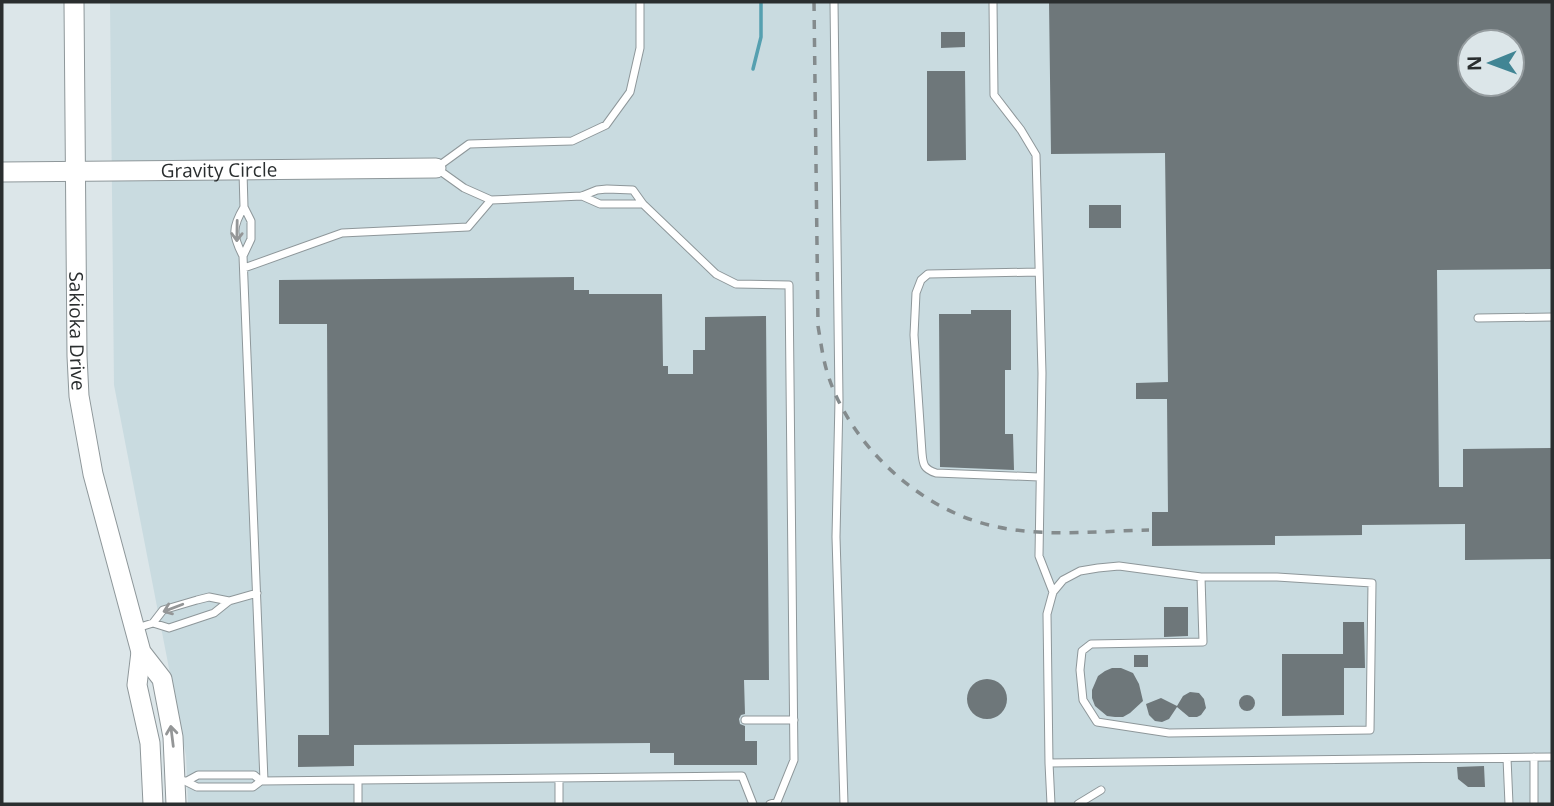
<svg xmlns="http://www.w3.org/2000/svg" width="1554" height="806" viewBox="0 0 1554 806" font-family="'Open Sans',sans-serif">
	<style>
		.built { fill: #c9dbe0; fill-rule: evenodd }
		.lines { fill: none; stroke-linecap: round; stroke-linejoin: round }
		.stream { stroke: #55a0b0; stroke-width: 3.5 }
		.building { fill: #6e777a; fill-rule: evenodd }
		.lane-casing { stroke: #8e979a; stroke-width: 9 }
		.secondary-casing { stroke: #8e979a; stroke-width: 21 }
		.lane { stroke: #fff; stroke-width: 7 }
		.secondary { stroke: #fff; stroke-width: 19 }
		.rail { stroke: #848b8d; stroke-width: 3.5; stroke-dasharray: 9 9; stroke-linecap: butt }
		.oneway { stroke: #949697 }
		.labels { text-anchor: middle; stroke-width: 7; stroke-linejoin: round; paint-order: stroke }
		.street-label { font-size: 19px; fill: #2a2e2f; stroke: #dce6e9 }
	</style>
	<rect width="100%" height="100%" fill="#dce6e9"/>
	<!-- built -->
	<path class="built" d="M110 2H1552V804H188L186 756 114 385ZM1470 42H1512V84H1470Z"/>
	<g class="lines">
		<!-- stream -->
		<path class="stream" d="M753 69 761 37V2"/>
	</g>
	<!-- building -->
	<path class="building" d="M1049 2H1552V269L1437 270 1439 487H1463V449L1552 448V559L1465 560V524L1362 525V535L1275 536V545L1152 546V512H1168L1167 399H1136V383L1168 382 1165 153 1051 154ZM1470 42H1512V84H1470Z
		M941 32H965V47L941 48Z
		M927 71H965L966 160 927 161Z
		M1089 205H1121V228H1089Z
		M574 277V290H589V294H662L663 366H668V374H693V350H705V317L766 316 769 680H744L745 714 741 715 739 719 740 724 745 726V741H757V765H674V753H650V743L354 745V766L298 767V735H329L327 324H279V280Z
		M971 310H1011V370H1005V434H1013L1014 470 940 467 939 314H971Z
		M1164 607H1188V636L1164 637Z
		M1343 622H1364L1365 668H1344V715L1282 716V654H1343Z
		M1134 655H1148V667H1134Z
		M1112 668H1121L1133 673 1139 684 1143 701 1130 713 1123 717H1115L1107 716 1095 706 1092 698V690L1098 676 1105 671Z
		M967 699a20 20 0 1 1 40 0a20 20 0 1 1-40 0Z
		M1190 692 1199 693 1204 699 1206 708 1201 715 1197 717H1189L1177 707 1169 719 1162 722 1155 721 1149 715 1146 704 1161 698 1177 706 1183 696Z
		M1239 703a8 8 0 1 1 16 0a8 8 0 1 1-16 0Z
		M1484 766 1485 787H1468L1458 779 1457 767Z"/>
	<g class="lines">
		<!-- lane casing -->
		<g class="lane-casing">
			<path id="lane" d="M834 2 839 400 836 537 844 804
				M993 2 994 95 1021 130 1036 155 1042 373 1039 556 1053 592
				M243 172 244 207 251 221V239L243 256
				M582 196 600 204H643
				M491 200 464 188 436 168 469 144 572 141 606 125 630 92 640 48V2
				M244 207C232 227 232 235 243 256L264 781
				M244 268 342 233 468 227 491 200 582 196 597 190 607 189 633 190 643 204 716 274 736 284 789 285 794 760 777 802 770 804
				M1038 272 928 274 921 280 916 293 914 335 922 453C923 465 924 469 936 473L1039 477
				M1478 318 1552 317
				M153 623 163 610 197 600 209 597 229 601
				M137 628 153 623 169 628 214 613 229 601 257 593
				M745 720H794
				M1534 757V804
				M1507 758 1509 804
				M1049 763 1552 757
				M559 778V804
				M185 781 197 787H253L261 781
				M187 781 198 775H254L261 781 358 780
				M358 804V780L742 776 753 804
				M1051 804 1049 763 1047 614 1053 592 1063 580 1080 571 1098 568 1119 566 1201 577H1277L1372 583 1370 730 1169 733 1097 722 1083 700 1080 670 1082 651 1091 644 1203 642 1201 577
				M1078 804 1101 790"/>
		</g>
		<!-- secondary casing -->
		<g class="secondary-casing">
			<g id="secondary">
				<path id="s1" d="M74 2 77 356 79 396 93 474 141 652 162 679 173 737 176 804"/>
				<path id="s2" d="M2 172 436 168"/>
				<path d="M141 652 137 685 150 743 153 804"/>
			</g>
		</g>
		<!-- lane -->
		<use href="#lane" class="lane"/>
		<!-- secondary -->
		<use href="#secondary" class="secondary"/>
		<!-- rail -->
		<path class="rail" d="M814 2 818 326C821 343 823 361 829 378 852 446 919 508 989 525 1040 538 1097 531 1149 530"/>
	</g>
	<!-- one-way arrows -->
	<defs><path id="oneway-shaft" d="M-6 0H5M1.5-3L5.5 0L1.5 3" fill="none" stroke-width="1.6" stroke-linecap="round" stroke-linejoin="round" transform="scale(1.75)"/></defs>
	<g class="oneway">
		<use href="#oneway-shaft" transform="translate(237 231) rotate(91)"/>
		<use href="#oneway-shaft" transform="translate(173 608) rotate(159)"/>
		<use href="#oneway-shaft" transform="translate(172 736) rotate(-97)"/>
	</g>
	<g class="labels">
		<!-- street labels -->
		<g class="street-label">
			<text dy="7" stroke="none"><textPath href="#s2" startOffset="217">Gravity Circle</textPath></text>
			<text dy="7" stroke="none"><textPath href="#s1" startOffset="329">Sakioka Drive</textPath></text>
		</g>
	</g>
	<!-- border -->
	<rect width="1554" height="806" fill="none" stroke="#2a2e2f" stroke-width="7"/>
	<!-- north arrow -->
	<g transform="translate(1491 63) rotate(269)"><circle r="33" fill="#dce6e9" stroke="#959c9f" stroke-width="2"/>
	<path d="M0-5L12 26L0 18L-12 26Z" fill="#418594"/>
	<text y="-10" font-size="19" font-weight="bold" text-anchor="middle" fill="#2a2e2f">N</text>
	</g>
</svg>
